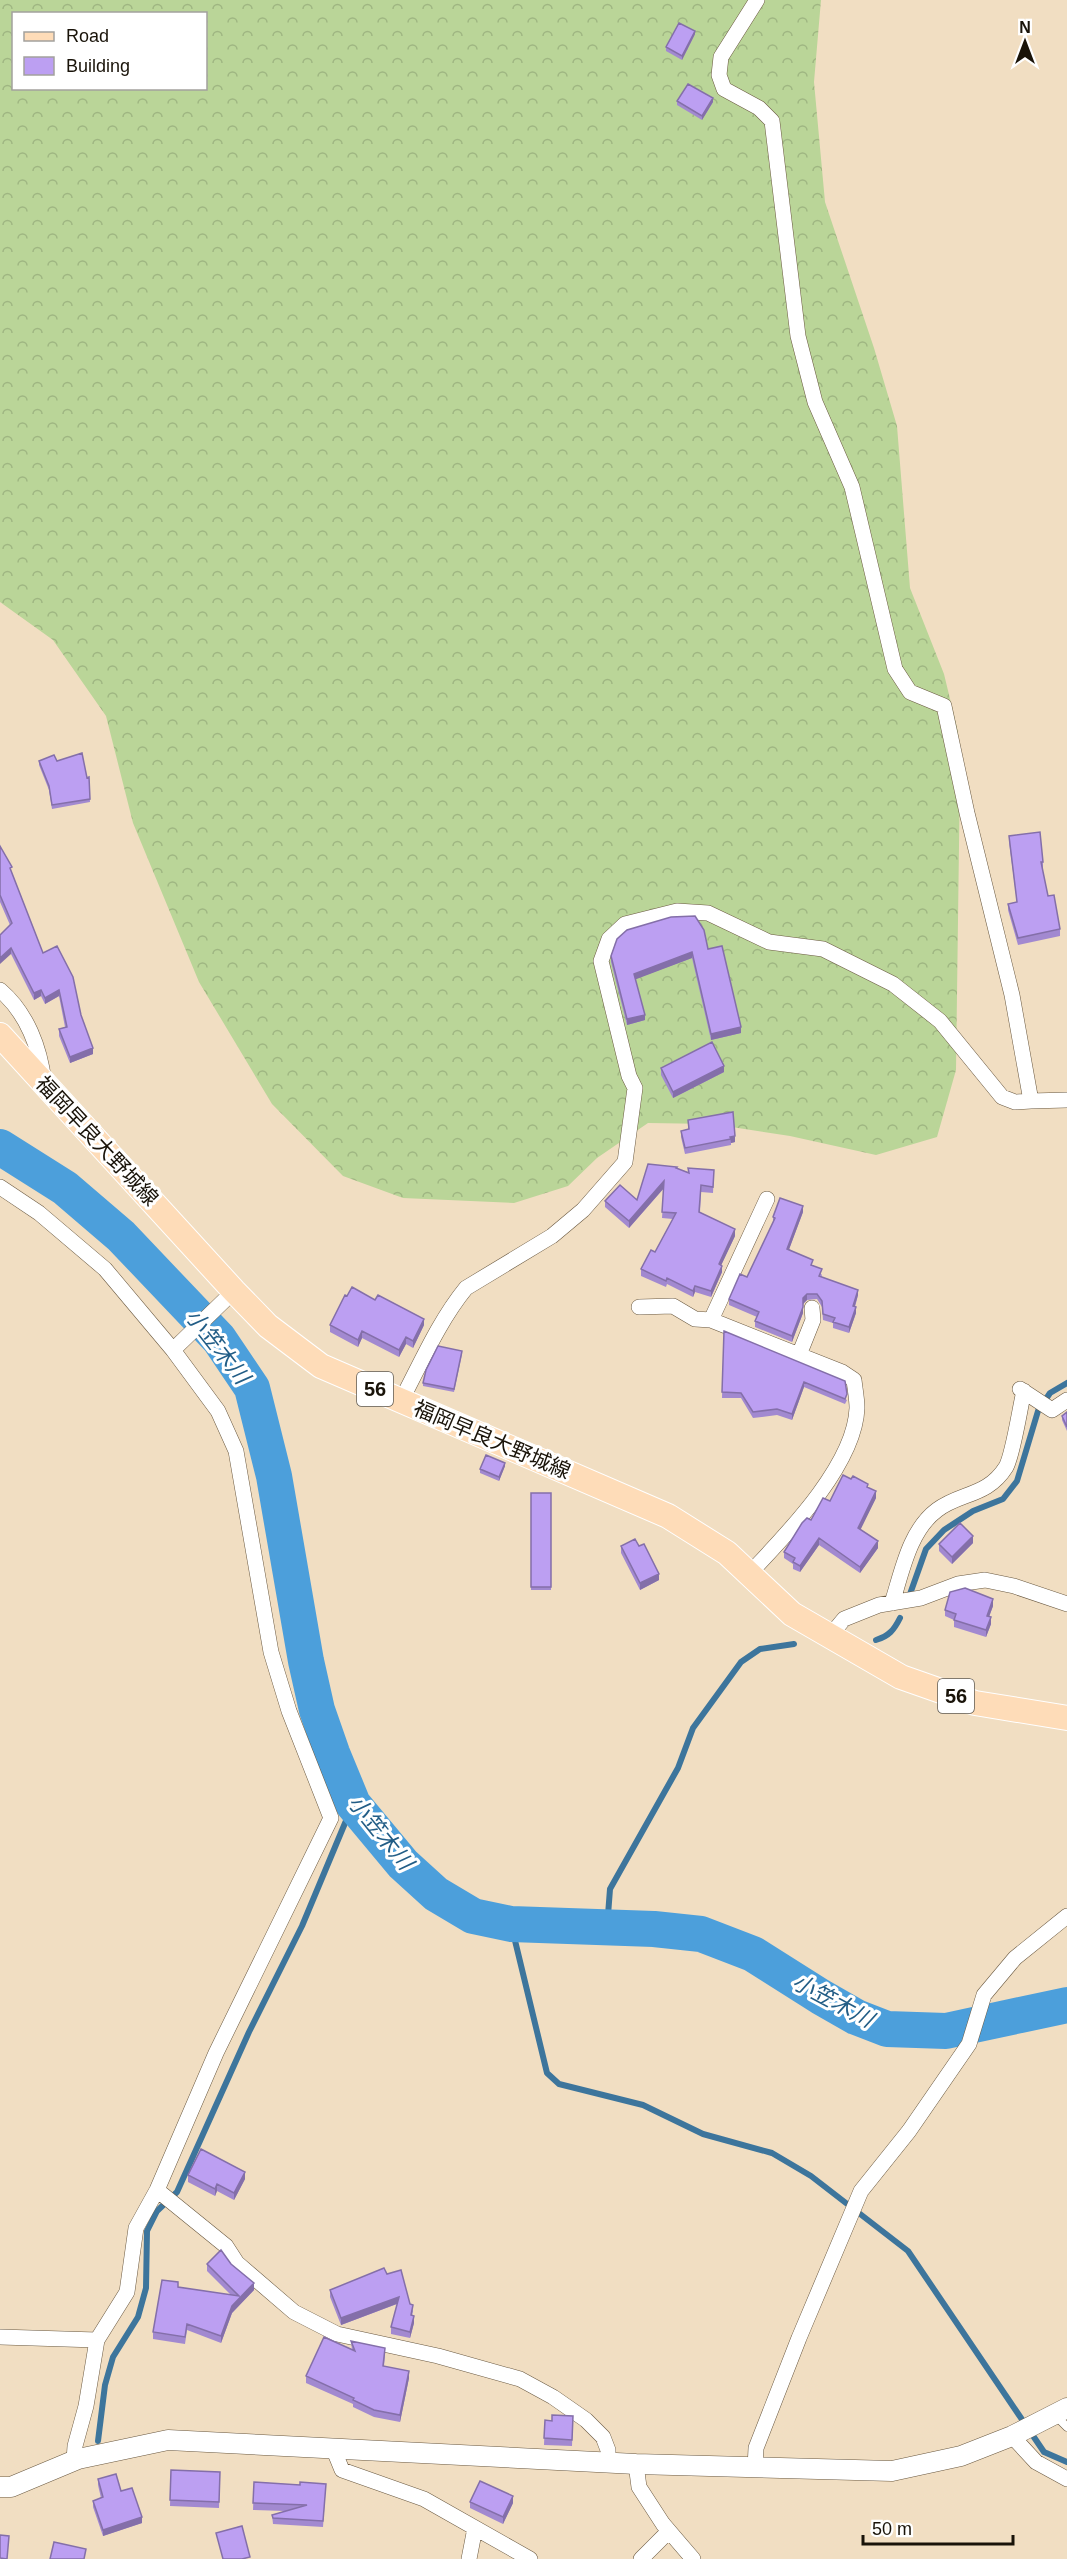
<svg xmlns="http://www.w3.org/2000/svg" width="1067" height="2559" viewBox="0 0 1067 2559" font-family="Helvetica,'Noto Sans JP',sans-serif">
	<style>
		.forest { fill: url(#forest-crowns); fill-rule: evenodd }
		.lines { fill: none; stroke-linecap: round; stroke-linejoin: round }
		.stream { stroke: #3d759c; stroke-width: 6 }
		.river { stroke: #4c9fdb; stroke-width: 36 }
		.service-casing { stroke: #6a5941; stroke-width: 9 }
		.minor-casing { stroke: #6a5941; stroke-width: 16 }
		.tertiary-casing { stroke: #6a5941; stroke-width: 21 }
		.primary-casing { stroke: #fff; stroke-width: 26 }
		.service { stroke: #fff; stroke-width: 8 }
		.minor { stroke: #fff; stroke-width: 15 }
		.tertiary { stroke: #fff; stroke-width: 20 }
		.primary { stroke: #fedcb8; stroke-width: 24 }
		.wall { fill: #a289d0 }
		.shaded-wall { fill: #846fa9 }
		.building { fill: #bc9ff2; stroke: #846fa9; stroke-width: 1.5 }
		.labels { text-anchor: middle; stroke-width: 6; stroke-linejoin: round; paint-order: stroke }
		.shield { fill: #fff; stroke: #5e5a53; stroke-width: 1.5 }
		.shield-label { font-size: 20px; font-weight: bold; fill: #191309 }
		.street-label { font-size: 21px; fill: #191309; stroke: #fff }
		.water-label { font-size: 22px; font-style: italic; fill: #225d86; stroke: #fff }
	</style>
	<defs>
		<pattern id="forest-crowns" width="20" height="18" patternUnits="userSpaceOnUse" patternTransform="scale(1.5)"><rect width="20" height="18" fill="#bad598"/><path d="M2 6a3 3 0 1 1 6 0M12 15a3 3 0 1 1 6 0" fill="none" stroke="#9fb682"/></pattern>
	</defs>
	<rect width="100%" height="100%" fill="#f1dec2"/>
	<!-- forest -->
	<path class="forest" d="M0 0H821L814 82 825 202 874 348 897 426 910 588 944 674 958 732 960 771 956 1070 937 1137 876 1155 790 1136 712 1124 648 1123 597 1158 568 1186 514 1203 403 1198 343 1176 272 1104 199 982 133 823 106 716 53 640 0 602ZM14 14H206V88H14Z"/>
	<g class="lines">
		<!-- stream -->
		<path class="stream" d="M910 1594 926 1549 944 1530 973 1511 1003 1499 1017 1481 1038 1411 1050 1393 1067 1383
			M876 1640C889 1636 894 1630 900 1618
			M511 1924 547 2073 559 2084 643 2105 703 2134 772 2153 811 2176 908 2251 1044 2452 1067 2462
			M607 1928 610 1889 678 1768 693 1728 741 1662 760 1649 794 1644
			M98 2441 105 2385 113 2357 138 2317 146 2288 147 2231 157 2211 177 2192 249 2032 302 1926 353 1804"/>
		<!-- river -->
		<path class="river" d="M0 1147 65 1188 121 1236 219 1339 252 1388 274 1476 306 1661 317 1710 332 1753 353 1804 403 1864 436 1894 473 1916 511 1924 654 1929 701 1934 753 1954 821 1997 856 2017 887 2029 946 2031 1067 2005"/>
		<!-- service casing -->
		<g class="service-casing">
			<path id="service" d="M1056 2416 1067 2427"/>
		</g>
		<!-- minor casing -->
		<g class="minor-casing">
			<path id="minor" d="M0 990C27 1013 40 1048 44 1082
				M1031 1101 1067 1100
				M0 1187 39 1213 105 1269 173 1350 218 1411 236 1451 271 1652 289 1711 331 1818 216 2053 157 2190 136 2228 127 2292 97 2340 0 2337
				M639 1307 673 1306 695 1319 711 1320
				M173 1350 234 1291
				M799 1355 813 1320 812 1308
				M1020 1389 1052 1410 1067 1400
				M401 1401C421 1363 439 1321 466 1288L552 1236 583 1210 625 1162 635 1088 629 1076 601 961 609 939 625 924 677 911 708 913 769 942 823 949 893 984 940 1021 1002 1097 1015 1102 1031 1101 1012 995 967 813 944 706 910 692 895 669 852 487 815 402 798 336 772 121 759 108 724 89 719 75 721 57 757 0
				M749 1574C786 1535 855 1465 857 1408 857 1399 855 1389 854 1380L842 1372 711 1320 767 1199
				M892 1603C902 1572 909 1531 937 1510 961 1492 987 1497 1006 1467 1013 1455 1020 1407 1024 1391
				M829 1637 844 1619 879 1605 921 1598 958 1584 985 1580 1014 1586 1067 1604
				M157 2190 226 2246 237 2263 294 2312 337 2334 438 2356 520 2379 553 2397 586 2420 603 2437 608 2450V2462
				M1012 2436 1036 2462 1067 2479
				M333 2448 342 2470 424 2499 530 2559
				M74 2461 75 2446 86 2406 97 2340
				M636 2464 639 2487 663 2524 693 2559
				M755 2468 756 2448 799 2338 861 2191 909 2131 969 2044 984 1995 1015 1958 1067 1916
				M469 2559 475 2528
				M641 2559 669 2531"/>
		</g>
		<!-- tertiary casing -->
		<g class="tertiary-casing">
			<path id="tertiary" d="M0 2487H11L78 2459 168 2440 636 2464 892 2471 961 2456 1012 2436 1067 2408"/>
		</g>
		<!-- primary casing -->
		<g class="primary-casing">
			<path id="primary" d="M0 1035 234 1291 268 1326 321 1366 668 1516 727 1553 792 1614 901 1677 975 1703 1067 1718"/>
		</g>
		<!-- service -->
		<use href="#service" class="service"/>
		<!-- minor -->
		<use href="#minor" class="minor"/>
		<!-- tertiary -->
		<use href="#tertiary" class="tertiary"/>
		<!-- primary -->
		<use href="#primary" class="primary"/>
	</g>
	<!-- wall -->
	<path class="wall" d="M695 34 682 60 666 51V47Z
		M677 101 713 102 702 120 677 105Z
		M39 761H57L87 778 89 777 90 802 52 809 49 790 39 765Z
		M1009 836 1043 862V869H1042L1048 896 1060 929V936L1018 945 1008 910V904L1017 902 1009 842Z
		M0 846 12 873 43 953 81 1015 93 1054 70 1063 59 1036V1029L65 1027 59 996 45 1004 41 996 34 1000 11 954 10 925 0 902Z
		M708 949 741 1033 711 1040 692 958 635 979 645 1020 627 1025 611 962V956Z
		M661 1068 724 1072 673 1098 661 1075Z
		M733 1112 735 1142 731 1143V1145L685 1154 681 1137V1131L688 1129V1120Z
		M688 1168 714 1170 713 1193 701 1192 700 1212 735 1236 721 1265 722 1272 711 1297 695 1292 693 1297 667 1284 666 1287 641 1276V1269L655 1252 673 1219 662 1218 664 1188 629 1228 605 1207V1201L637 1200 677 1169 688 1172Z
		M803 1212 789 1249 813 1265 822 1275 821 1277 858 1295 855 1307 856 1313 849 1333 833 1328V1323L823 1320 822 1307 817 1299 807 1300 803 1304V1313L792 1342 755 1327V1321L757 1317 729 1305V1299L747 1277 773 1223V1217Z
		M330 1325H424L413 1348 406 1344 399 1357 362 1338 358 1347 330 1332Z
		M724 1331 847 1400 845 1404 804 1387 792 1420 777 1415 753 1418 741 1398H722Z
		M462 1354 454 1392 423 1386V1383Z
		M1067 1412V1431L1062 1420V1416Z
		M505 1466 499 1481 480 1473V1469Z
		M868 1488 876 1498 860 1529 878 1548 860 1573 819 1545 800 1572 793 1569V1564L784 1558V1552L811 1520 830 1501Z
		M531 1493H551V1590H531Z
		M973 1543 952 1564 939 1551V1544Z
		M621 1546 659 1580 640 1590 621 1553Z
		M993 1606 989 1617 991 1624 986 1637 954 1627V1620L945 1616V1610Z
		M188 2175 245 2179 234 2200 217 2191 215 2196 188 2182Z
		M207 2264H231L254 2290 232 2313 221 2343 187 2330 185 2344 153 2339V2332L178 2287 231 2295 207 2271Z
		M387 2274 410 2304 413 2311 412 2316 414 2323 410 2338 391 2334V2327L397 2304 341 2325 330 2297V2290Z
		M351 2341 385 2355 384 2366 409 2378 400 2422 374 2417 353 2407V2404L306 2383V2376L352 2350Z
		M573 2416 572 2446 544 2445 545 2420 552 2421Z
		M171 2470 220 2472 219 2508 170 2506Z
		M98 2479 121 2491 142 2523 103 2536 93 2507V2501L101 2498 98 2485Z
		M254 2482 300 2485 326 2484 323 2527 273 2524 272 2515 285 2511 253 2510Z
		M470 2502 513 2503 503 2524 470 2508Z"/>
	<!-- shaded-wall -->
	<path class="shaded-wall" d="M695 31V34L682 60V56Z
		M713 98V102L702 120V116Z
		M11 948V954L0 964V958Z
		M692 952V958L634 980V974Z
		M41 990V996L34 1000V993Z
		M59 990V996L45 1004V998Z
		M645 1015V1020L627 1025V1019Z
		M741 1027V1033L711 1040V1034Z
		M93 1048V1054L70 1063V1057Z
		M724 1066V1072L673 1098V1092Z
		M735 1136V1142L731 1143 730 1137Z
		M664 1181V1188L629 1228V1221Z
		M803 1206V1212L787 1255V1249Z
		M735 1229V1236L719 1270V1264Z
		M722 1266V1272L711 1297V1291Z
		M695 1286V1292L693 1297V1291Z
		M858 1290V1295L853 1312V1306Z
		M807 1294V1300L803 1304V1298Z
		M803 1307V1313L792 1342V1336Z
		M856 1307V1313L849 1333V1327Z
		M424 1319V1325L413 1348V1341Z
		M362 1331V1338L358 1347V1340Z
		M406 1337V1344L399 1357V1350Z
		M804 1382V1387L792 1420V1414Z
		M505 1463V1466L499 1481V1477Z
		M876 1491V1498L858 1535V1528Z
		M973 1536V1543L952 1564V1557Z
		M819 1538V1545L800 1572V1566Z
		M878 1541V1548L860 1573V1567Z
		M659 1574V1580L640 1590V1583Z
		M993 1599V1606L987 1622V1616Z
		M991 1617V1624L986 1637V1630Z
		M245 2172V2179L234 2200V2193Z
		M217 2184V2191L215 2196V2189Z
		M254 2283V2290L232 2313 221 2343V2336L232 2306Z
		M399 2297V2303L341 2325V2318Z
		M414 2316V2323L410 2338V2332Z
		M409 2371V2378L400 2422V2415Z
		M513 2496V2503L503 2524V2517Z
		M142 2517V2523L103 2536V2530Z"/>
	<!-- building -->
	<path class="building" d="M679 23 695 31 682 56 666 47Z
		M688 84 713 98 702 116 677 101Z
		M82 753 87 778 89 777 90 799 52 805 49 786 39 761 54 755 57 761Z
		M1040 832 1043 862H1041L1048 896 1054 895 1060 929 1018 938 1008 904 1017 902 1009 836Z
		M0 846 12 867 10 868 43 953 57 946 73 977 81 1015 93 1048 70 1057 59 1029 67 1027 59 990 45 998 41 990 34 993 11 948 0 958V935L12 923 0 895Z
		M695 916 704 930 708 949 722 946 741 1027 711 1034 692 952 634 974 645 1015 627 1019 611 956 617 939 627 930 671 917Z
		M712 1042 724 1066 673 1092 661 1068Z
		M733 1112 735 1136 730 1137 731 1139 685 1148 681 1131 689 1129 688 1120Z
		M648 1164 677 1167 676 1168 689 1173 688 1168 714 1170 713 1187 701 1185 699 1212 735 1229 719 1264 722 1266 711 1291 695 1286 693 1291 667 1278 666 1281 641 1269 651 1250 655 1252 676 1213 662 1212 664 1181 629 1221 605 1201 620 1185 637 1200Z
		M780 1198 803 1206 787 1249 813 1260 811 1265 822 1269 819 1276 858 1290 853 1306 856 1307 849 1327 833 1322 835 1318 823 1314 822 1301 817 1294H807L803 1298V1307L792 1336 755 1321 759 1312 729 1299 740 1274 747 1277 775 1218 773 1217Z
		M352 1287 375 1300 378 1295 424 1319 413 1341 406 1337 399 1350 362 1331 358 1340 330 1325 345 1295 347 1296Z
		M724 1331 845 1381 847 1394 845 1399 804 1382 792 1414 777 1409 753 1412 741 1393 722 1392Z
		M438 1346 462 1351 454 1389 423 1383 426 1370Z
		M1067 1412V1427L1062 1416Z
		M486 1455 505 1463 499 1477 480 1469Z
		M843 1475 851 1479 853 1476 868 1484 867 1487 876 1491 858 1528 878 1541 860 1567 819 1538 800 1566 793 1562 795 1558 784 1552 802 1523 807 1518 811 1520 823 1498 830 1501Z
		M531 1493H551V1587H531Z
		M960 1523 973 1536 952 1557 939 1544Z
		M635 1539 639 1546 644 1544 659 1574 640 1583 621 1546Z
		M965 1588 993 1599 987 1616 991 1617 986 1630 954 1620 956 1614 945 1610 950 1592Z
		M201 2149 245 2172 234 2193 217 2184 215 2189 188 2175Z
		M221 2250 231 2264 254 2283 232 2306 221 2336 187 2324 185 2337 153 2332 162 2280 178 2282V2287L239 2296 207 2264Z
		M384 2268 387 2274 401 2270 410 2304 413 2305 411 2315 414 2316 410 2332 391 2327 399 2297 341 2318 330 2290Z
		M324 2337 355 2351 351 2341 385 2348 383 2366 409 2371 400 2415 374 2410 353 2400 354 2398 306 2376Z
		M552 2415 573 2416 572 2440 544 2438 545 2420 552 2421Z
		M171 2470 220 2472 219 2502 170 2500Z
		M116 2474 121 2491 132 2488 142 2517 103 2530 93 2501 103 2497 98 2479Z
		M480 2481 513 2496 503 2517 470 2502Z
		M254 2482 300 2485V2482L326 2484 323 2521 273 2518 272 2515 307 2505 253 2503Z
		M242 2526 250 2557 242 2559H223L216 2533Z
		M0 2535 9 2536 7 2559 0 2558Z
		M54 2542 86 2549 84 2559H50Z"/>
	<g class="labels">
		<!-- shield labels -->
		<g class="shield">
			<rect x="357" y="1372" width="36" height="34" rx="4.5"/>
			<rect x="938" y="1679" width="36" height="34" rx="4.5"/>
		</g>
		<g class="shield-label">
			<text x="375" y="1396">56</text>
			<text x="956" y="1703">56</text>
		</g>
		<!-- street labels -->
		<g class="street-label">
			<text transform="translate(97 1141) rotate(47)" y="7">福岡早良大野城線</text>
			<text transform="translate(492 1440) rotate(23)" y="7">福岡早良大野城線</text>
		</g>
		<!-- water labels -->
		<g class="water-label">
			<text transform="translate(218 1346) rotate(52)" y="8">小笠木川</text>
			<text transform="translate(381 1832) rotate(51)" y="8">小笠木川</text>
			<text transform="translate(833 2000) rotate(28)" y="8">小笠木川</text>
		</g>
	</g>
	<!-- legend -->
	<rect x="12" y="12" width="195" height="78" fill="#ffffff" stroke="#a3a19d" stroke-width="1.5"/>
	<rect x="24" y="32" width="30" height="9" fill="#fedcb8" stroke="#a3a19d" stroke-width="1.5"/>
	<text x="66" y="42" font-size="18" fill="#191309">Road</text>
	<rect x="24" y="57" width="30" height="18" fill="#bc9ff2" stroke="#a3a19d" stroke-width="1.5"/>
	<text x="66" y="72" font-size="18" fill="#191309">Building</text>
	<!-- north arrow -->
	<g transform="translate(1025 42)" stroke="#ffffff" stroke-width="4.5" paint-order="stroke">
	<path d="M0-4.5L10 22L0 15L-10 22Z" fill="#191309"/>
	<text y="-9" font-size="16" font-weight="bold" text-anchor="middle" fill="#191309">N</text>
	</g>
	<!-- scale -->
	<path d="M863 2535v9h150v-9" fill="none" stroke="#191309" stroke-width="3"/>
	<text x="872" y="2535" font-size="18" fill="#191309" stroke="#ffffff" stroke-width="4.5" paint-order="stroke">50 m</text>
</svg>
